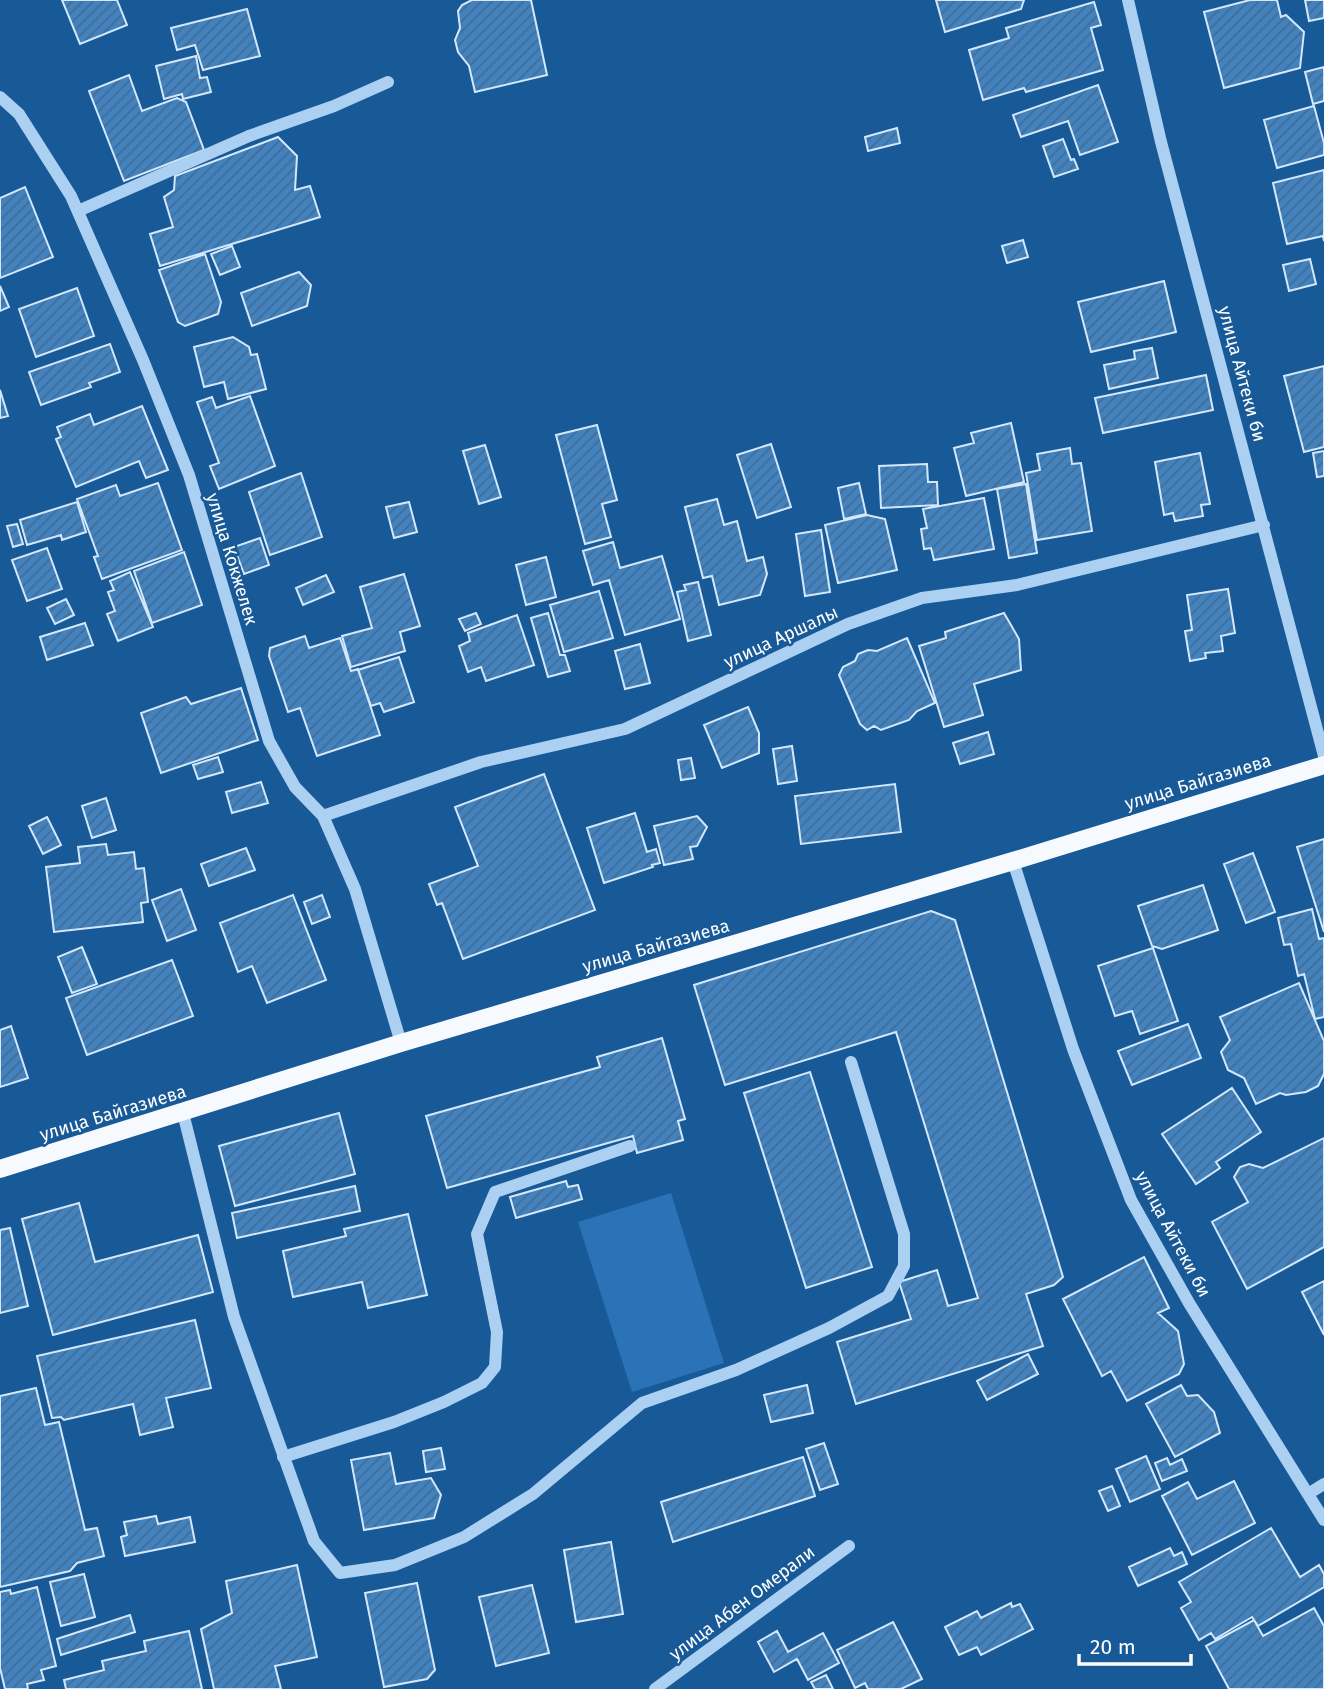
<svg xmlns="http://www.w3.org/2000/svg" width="1324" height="1689" viewBox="0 0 1324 1689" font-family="'Fira Sans',sans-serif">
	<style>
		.park { fill: #2b73b6 }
		.building { fill: url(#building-hatch); stroke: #d3e8fc; stroke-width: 2 }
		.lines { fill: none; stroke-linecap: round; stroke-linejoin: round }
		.minor { stroke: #acd0f1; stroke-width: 12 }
		.major { stroke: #f6faff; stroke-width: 18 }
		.labels { text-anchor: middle; stroke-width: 5; stroke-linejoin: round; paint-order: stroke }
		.street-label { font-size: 18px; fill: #fff; stroke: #185998 }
	</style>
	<defs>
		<pattern id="building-hatch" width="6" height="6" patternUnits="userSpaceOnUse" patternTransform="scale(1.75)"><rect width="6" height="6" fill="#4182bf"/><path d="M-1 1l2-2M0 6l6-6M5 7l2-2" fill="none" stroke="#456c91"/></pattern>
	</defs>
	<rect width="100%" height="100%" fill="#185998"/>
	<!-- park -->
	<path class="park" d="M671 1193 724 1363 632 1392 578 1222Z"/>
	<!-- building -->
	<path class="building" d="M62 0H117L127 25 80 44Z
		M472 0H531L547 75 475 92 469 66 458 52 455 40 460 28 458 11 462 5Z
		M936 0H1024L1021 9 945 32Z
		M1250 0H1277L1281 17 1286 15 1304 32 1300 68 1224 88 1204 12Z
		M1305 0H1324V18L1309 21Z
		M1094 2 1101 25 1091 28 1103 70 1026 92 1024 88 983 100 969 50 1009 38 1006 28Z
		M247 9 260 56 203 70 195 45 177 50 171 28Z
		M196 56 200 78 207 77 211 92 183 99 182 94 164 99 156 66Z
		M1324 67V101L1313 104 1305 72Z
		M129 75 142 111 177 98 186 102 204 150 124 181 89 91Z
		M1098 85 1118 142 1080 155 1068 121 1021 137 1013 115Z
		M1314 106 1324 143V155L1277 168 1264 120Z
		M897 128 900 143 868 151 865 137Z
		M278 137 297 156 295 190 310 186 320 217 160 266 150 234 173 227 164 197 174 190 175 176Z
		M1063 139 1071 160 1074 159 1078 169 1054 177 1043 146Z
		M1324 170V241L1323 236 1287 244 1273 183Z
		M25 187 53 257 0 278V198Z
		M1023 240 1028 257 1007 263 1002 246Z
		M232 246 240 267 220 275 211 254Z
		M205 254 221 302 218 314 185 326 178 322 159 270Z
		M1310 259 1316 284 1289 291 1283 265Z
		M299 272 311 285 307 306 252 326 241 293Z
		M1164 281 1176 332 1091 352 1078 302Z
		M0 286 9 307 0 311Z
		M77 288 94 336 36 357 19 309Z
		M233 337 249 347 251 355 257 354 266 389 228 399 224 382 204 387 194 347Z
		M110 344 120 372 89 383 91 387 41 405 29 372Z
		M1152 348 1158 378 1109 389 1104 365 1135 359 1134 351Z
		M1324 366V447L1304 452 1284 376Z
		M1206 375 1213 410 1103 433 1095 398Z
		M0 390 8 416 0 418Z
		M250 396 275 466 219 489 210 466 219 463 197 402 212 397 216 408Z
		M142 406 168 470 146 478 139 461 76 487 56 439 61 437 57 427 90 414 94 425Z
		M1011 423 1024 482 966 496 954 448 974 443 971 433Z
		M597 425 617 500 602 504 611 537 585 544 556 435Z
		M771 444 791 507 757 518 737 455Z
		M485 445 501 497 479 504 463 451Z
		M1070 448 1072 464 1081 463 1092 531 1037 540 1026 473 1040 470 1037 454Z
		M1324 451V476L1317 477 1313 453Z
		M1200 453 1210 504 1201 505 1203 516 1175 521 1173 513 1164 515 1155 462Z
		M927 464 928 482H937L938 505 881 508 879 466Z
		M301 473 322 537 270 555 249 492Z
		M158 483 182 550 102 579 94 557 98 556 77 499 116 485 120 496Z
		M859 483 866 514 844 519 838 488Z
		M1026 484 1037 553 1009 558 997 489Z
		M984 498 994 549 934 560 931 548 924 549 921 529 927 528 923 509Z
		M717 499 724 525 737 521 747 561 763 557 767 574 760 595 719 605 712 576 703 578 685 507Z
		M77 502 86 532 62 540 61 535 27 545 20 520Z
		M409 502 417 532 394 538 386 507Z
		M867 515 885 519 897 570 838 583 825 525Z
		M17 524 23 544 13 547 7 526Z
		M821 530 830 592 805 596 796 534Z
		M260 538 269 565 244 574 234 547Z
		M613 542 620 568 662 556 680 619 625 635 609 580 593 585 583 551Z
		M47 548 62 589 27 601 12 560Z
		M184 552 202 605 152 623 134 571Z
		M546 557 556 597 526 605 516 565Z
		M130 572 153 627 118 641 107 614 115 611 108 592 114 590 110 581Z
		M404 574 420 626 400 632 405 651 351 667 342 636 372 628 360 587Z
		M326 575 334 592 303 605 296 588Z
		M698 582 711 635 688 641 677 592 686 590 684 585Z
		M1228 589 1235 633 1221 636 1223 651 1205 653 1206 658 1190 661 1185 631 1192 630 1187 595Z
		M599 591 613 638 564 652 550 605Z
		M66 599 74 615 55 624 47 608Z
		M476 613 481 624 465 631 459 619Z
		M548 613 560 655H565L570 671 548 677 531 618Z
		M1004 613 1019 639 1021 670 974 684 983 715 944 727 919 646 946 638 945 632Z
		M517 615 534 665 486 681 481 667 468 672 459 646 470 641 468 633Z
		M85 623 93 645 47 660 40 637Z
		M305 636 309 648 340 638 351 671 358 669 380 735 317 756 300 708 288 712 269 656 270 648Z
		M907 638 935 703 917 711 909 720 881 730 874 726 867 730 860 724 839 675 843 667 855 661 858 654 868 650 877 651Z
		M640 644 650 683 625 689 615 651Z
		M399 657 414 702 384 712 380 703 371 706 358 670Z
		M241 688 258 740 161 773 141 713 186 697 191 704Z
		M748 707 759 733V753L722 768 704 725Z
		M988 732 994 754 960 764 953 743Z
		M792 746 797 781 778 784 773 749Z
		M218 757 223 772 198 779 193 765Z
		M691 758 695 778 681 780 678 760Z
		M544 774 595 910 463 959 442 903 437 905 429 884 478 866 455 807Z
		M261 782 268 803 232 813 226 792Z
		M895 784 901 832 801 844 795 796Z
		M106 798 116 830 92 838 82 806Z
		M635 813 647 852 656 849 660 863 652 865 653 867 604 883 587 828Z
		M697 816 707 827 697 846 690 847 693 859 664 865 654 826Z
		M47 817 61 845 43 854 29 826Z
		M1324 839V932L1297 847Z
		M106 844 108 855 134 852 136 869 144 868 148 902 141 903 143 922 54 932 46 867 80 863 78 847Z
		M246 848 255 870 209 886 201 864Z
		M1253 853 1275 912 1246 923 1224 864Z
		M1203 885 1218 930 1162 949 1152 946 1138 906Z
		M181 889 196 930 167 941 152 900Z
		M293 895 326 980 267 1003 252 966 238 972 220 923Z
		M322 895 330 917 312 924 304 902Z
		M1312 909 1319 939 1324 938V1017L1315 1019 1304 974 1298 976 1291 944 1284 945 1278 918Z
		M931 911 955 920 1063 1277 1054 1285 1026 1294 1043 1346 856 1404 837 1342 911 1319 899 1282 937 1270 948 1306 978 1298 896 1032 725 1085 694 985Z
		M82 947 97 984 72 993 58 957Z
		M1153 948 1178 1021 1140 1034 1132 1011 1115 1016 1098 966Z
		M172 960 193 1016 87 1055 66 998Z
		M1299 983 1324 1041V1074L1318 1086 1306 1092 1286 1095 1280 1093 1256 1104 1244 1078 1228 1070 1221 1052 1230 1040 1220 1017Z
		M1188 1024 1201 1058 1132 1085 1118 1051Z
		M11 1026 28 1078 0 1087V1030Z
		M662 1038 685 1119 678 1121 683 1140 637 1153 633 1136 447 1188 426 1116 600 1067 597 1057Z
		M810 1072 872 1267 806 1288 744 1093Z
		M1232 1088 1261 1132 1216 1162 1220 1168 1196 1184 1162 1134Z
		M339 1113 355 1174 235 1206 219 1146Z
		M1324 1138V1247L1247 1289 1212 1222 1248 1202 1234 1177 1240 1167 1249 1164 1263 1168Z
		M566 1181 568 1187 578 1185 582 1199 516 1218 510 1197Z
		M355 1186 360 1211 237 1238 232 1213Z
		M79 1203 95 1262 198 1235 213 1292 53 1335 22 1219Z
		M408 1214 427 1295 368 1308 362 1282 293 1297 283 1251 346 1236 344 1229Z
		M10 1228 28 1306 0 1313V1230Z
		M1144 1257 1169 1308 1158 1313 1178 1331 1184 1364 1179 1374 1127 1401 1111 1371 1102 1376 1063 1299Z
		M1324 1281V1335L1302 1292Z
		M195 1320 211 1388 166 1398 173 1427 140 1435 133 1404 64 1420 61 1417 52 1418 37 1356Z
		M1028 1354 1038 1374 987 1400 977 1381Z
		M807 1385 813 1413 771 1422 764 1395Z
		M1181 1385 1187 1396 1198 1395 1214 1412 1220 1433 1175 1457 1146 1404Z
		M36 1388 45 1425 59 1422 85 1530 97 1528 104 1556 77 1563 70 1571 0 1587V1396Z
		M824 1443 838 1484 820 1490 806 1449Z
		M441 1448 445 1469 426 1472 423 1451Z
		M390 1453 396 1484 431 1478 441 1495 434 1518 364 1530 351 1460Z
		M1146 1456 1160 1489 1130 1502 1116 1469Z
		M803 1457 815 1496 673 1542 661 1502Z
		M1167 1458 1170 1465 1182 1459 1187 1471 1162 1481 1155 1463Z
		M1234 1481 1255 1523 1192 1555 1162 1496 1188 1482 1197 1499Z
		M1112 1486 1120 1506 1108 1511 1099 1491Z
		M156 1516 158 1524 190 1517 195 1542 125 1556 121 1537 127 1535 124 1522Z
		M1271 1528 1300 1577 1319 1565 1324 1574V1587L1258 1626 1252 1617 1215 1639 1211 1633 1199 1640 1181 1608 1191 1602 1179 1582Z
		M611 1542 623 1614 576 1622 564 1550Z
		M1170 1548 1174 1556 1182 1552 1187 1564 1138 1586 1129 1567Z
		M297 1565 317 1657 275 1666 281 1689H214L201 1629 232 1613 226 1581Z
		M84 1574 95 1617 61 1626 50 1582Z
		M417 1583 435 1670 427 1679 384 1687 365 1593Z
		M532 1585 549 1653 496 1666 479 1597Z
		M37 1587 56 1666 41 1670 44 1680 27 1684 28 1689H5L0 1668V1592L10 1590 11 1594Z
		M1011 1603 1012 1607 1020 1604 1033 1629 981 1655 977 1647 959 1655 945 1627 977 1611 981 1618Z
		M1314 1608 1324 1626V1689H1229L1206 1646 1254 1620 1263 1636Z
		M130 1615 135 1632 61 1655 57 1639Z
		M893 1622 922 1679 901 1689H868L865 1683 855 1688 837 1650Z
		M189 1631 202 1689H66L64 1680 104 1670 102 1661 146 1651 144 1641Z
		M777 1631 788 1652 823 1633 839 1663 808 1680 797 1659 774 1672 758 1642Z
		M826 1675 833 1689H815L811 1682Z"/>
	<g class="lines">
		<!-- minor -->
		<path class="minor" d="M1128 0 1161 142 1324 756
			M0 97 19 114 71 196 143 360 189 475 269 741 295 787 323 816 355 889 401 1043
			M78 211 249 136 334 106 388 82
			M323 816 481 762 625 729 848 624 922 598 1017 585 1264 525
			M1013 861 1073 1049 1131 1200 1189 1303 1324 1520
			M183 1113 234 1317 314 1541 340 1573 395 1565 464 1537 533 1494 642 1403 736 1370 829 1328 888 1296 904 1266V1234L851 1062
			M283 1457 394 1422 444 1402 482 1383 495 1367 497 1332 477 1234 495 1192 630 1146
			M1308 1494 1324 1484
			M655 1689 849 1546"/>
		<!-- major -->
		<path class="major" d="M0 1169 401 1043 1013 861 1324 765"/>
	</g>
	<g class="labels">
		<!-- street labels -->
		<g class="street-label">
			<text transform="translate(1242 374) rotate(75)" y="6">улица Айтеки би</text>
			<text transform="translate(232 559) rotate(73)" y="6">улица Кокжелек</text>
			<text transform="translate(781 637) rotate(-25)" y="6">улица Аршалы</text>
			<text transform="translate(1198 782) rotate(-17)" y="6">улица Байгазиева</text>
			<text transform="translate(656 946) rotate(-16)" y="6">улица Байгазиева</text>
			<text transform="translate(113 1113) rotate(-17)" y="6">улица Байгазиева</text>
			<text transform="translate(1173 1234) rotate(62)" y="6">улица Айтеки би</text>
			<text transform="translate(742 1603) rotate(-37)" y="6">улица Абен Омерали</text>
		</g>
	</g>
	<!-- scale -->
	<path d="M1079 1654v10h112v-10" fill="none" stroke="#ffffff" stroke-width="3.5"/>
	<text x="1090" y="1654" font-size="21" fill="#ffffff" stroke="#185998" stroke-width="5" paint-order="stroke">20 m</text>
</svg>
